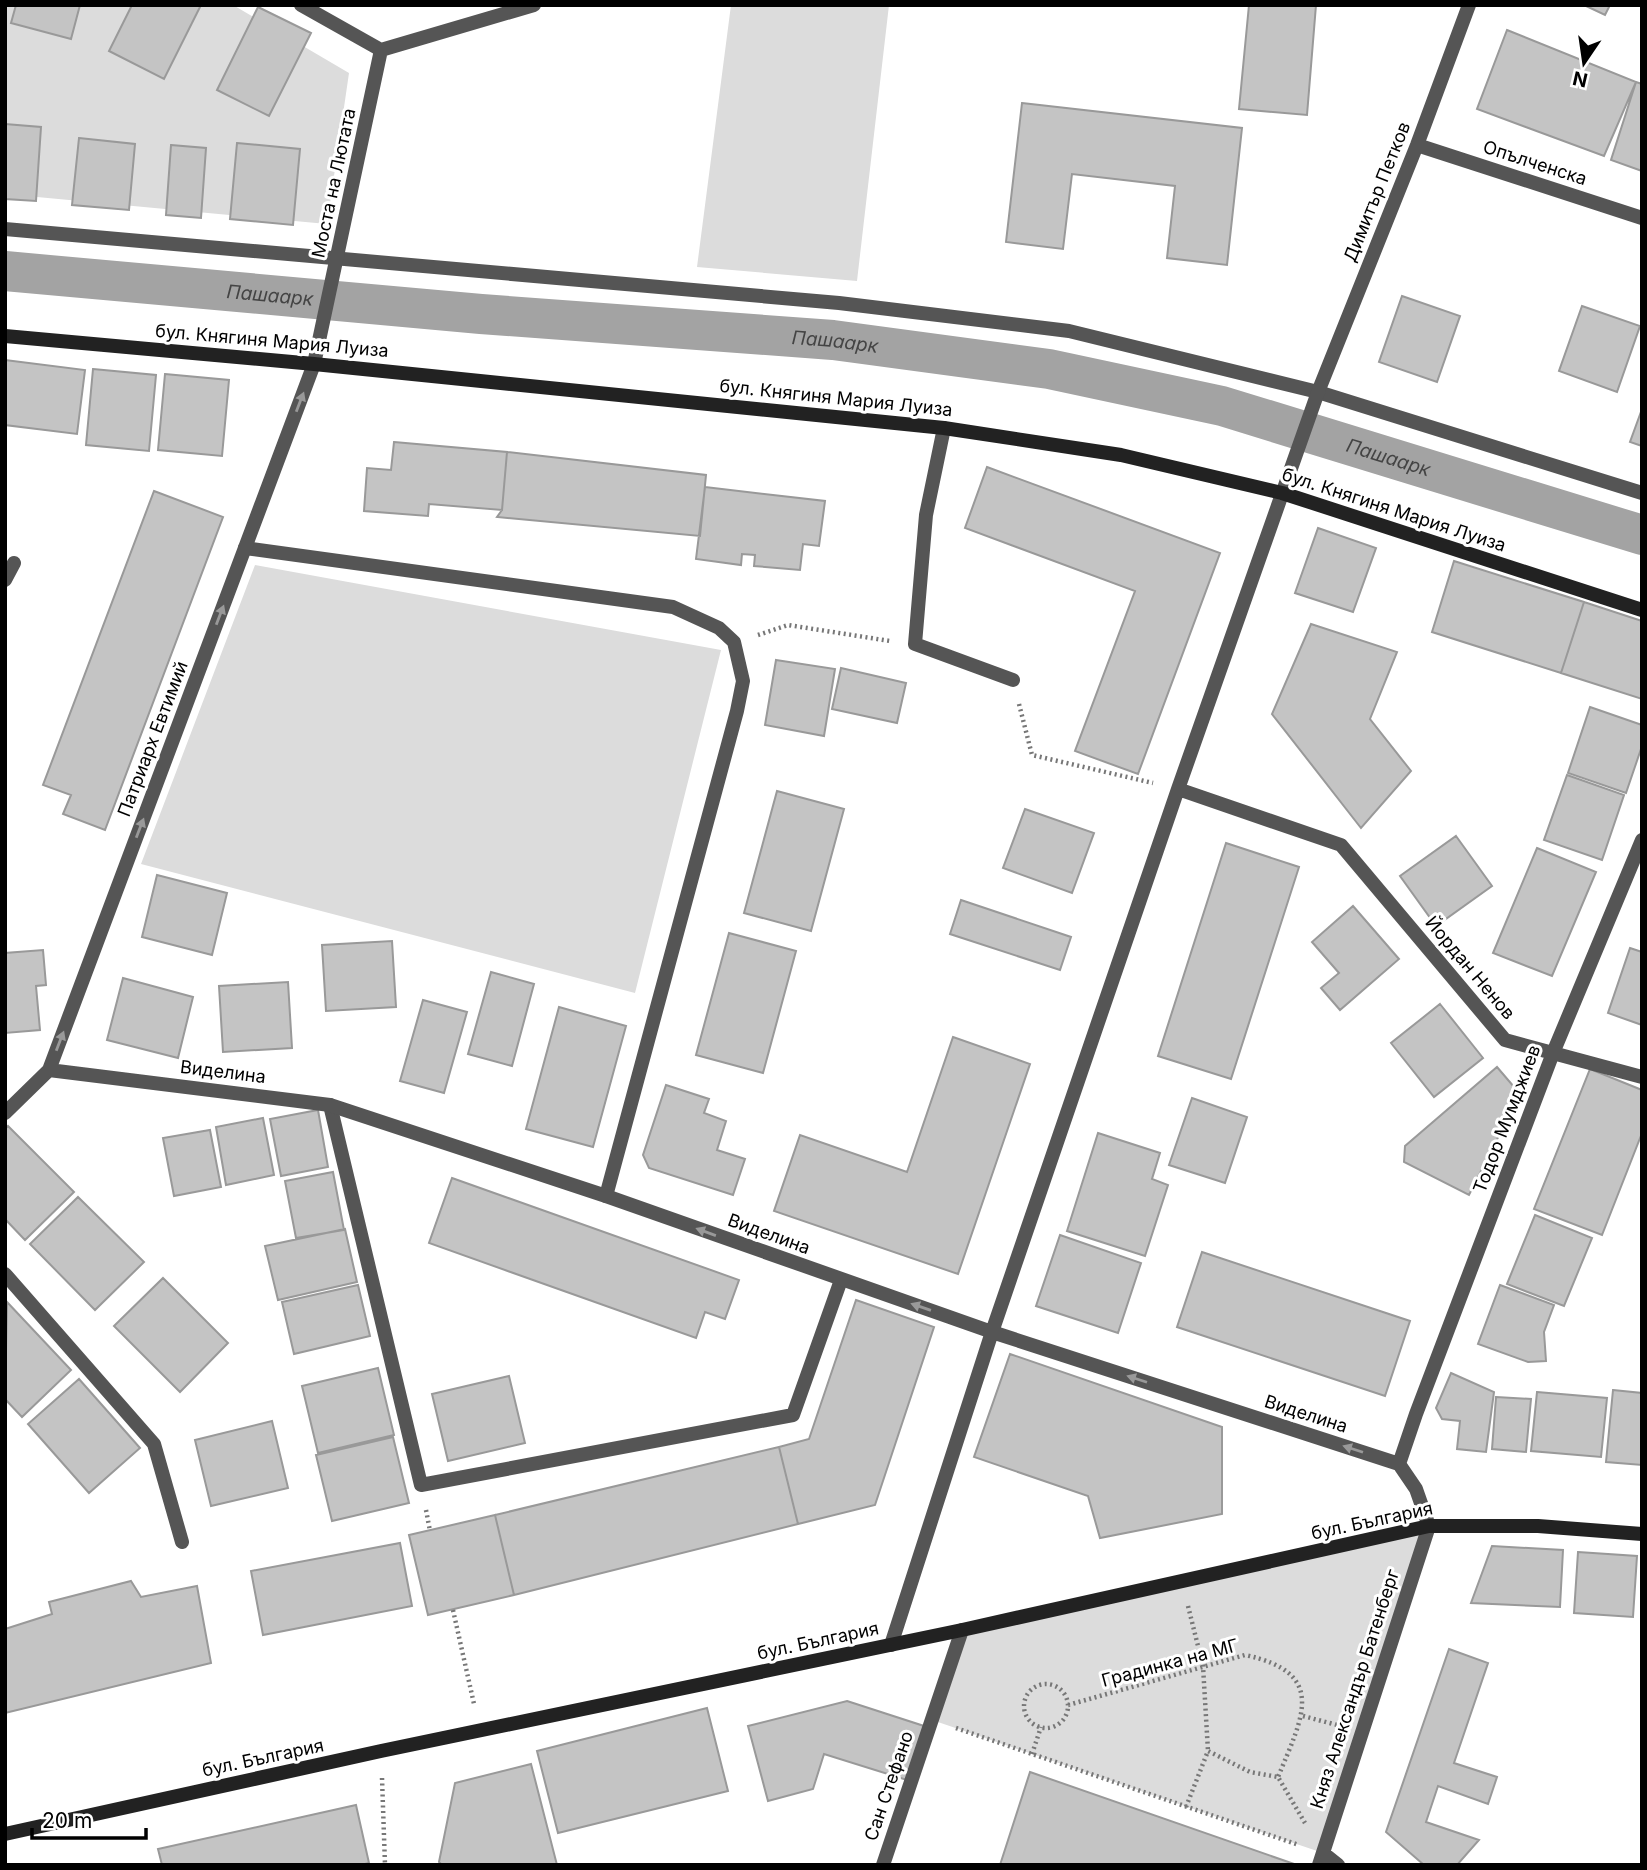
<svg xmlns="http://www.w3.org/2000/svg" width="1647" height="1870" viewBox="0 0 1647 1870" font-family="Inter,sans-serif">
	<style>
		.green { fill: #dcdcdc }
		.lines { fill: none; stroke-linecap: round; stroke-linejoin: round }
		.canal { stroke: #a3a3a3; stroke-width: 40 }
		.building { fill: #c4c4c4; stroke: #999; stroke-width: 2 }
		.path { stroke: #777; stroke-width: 4.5; stroke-dasharray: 2 3.5; stroke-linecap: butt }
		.lane { stroke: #555; stroke-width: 14 }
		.street { stroke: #555; stroke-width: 14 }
		.secondary { stroke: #222; stroke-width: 14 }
		.oneway { fill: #999 }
		.labels { text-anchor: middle; stroke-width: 6; stroke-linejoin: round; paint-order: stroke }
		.street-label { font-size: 18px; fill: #000; stroke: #fff }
		.water-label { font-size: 19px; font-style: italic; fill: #444; stroke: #fff }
	</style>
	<rect width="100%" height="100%" fill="#fff"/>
	<!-- green -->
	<path class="green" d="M5 5H233L349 73 327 224 5 194Z
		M731 5H889L857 281 697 267Z
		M255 565 721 650 635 993 141 864Z
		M1429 1526 1323 1853 932 1720 962 1630Z"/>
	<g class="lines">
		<!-- canal -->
		<path class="canal" id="s1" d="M5 271 481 314 833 340 1049 369 1222 406 1642 535"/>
	</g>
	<!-- building -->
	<path class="building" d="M16 5H80L71 39 11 23Z
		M132 5H201L164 79 109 51Z
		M1249 5H1316L1307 115 1239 109Z
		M1584 5H1610L1605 15Z
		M258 7 311 33 269 116 217 90Z
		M1507 30 1636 82 1604 156 1477 109Z
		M1636 82 1642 84V171L1611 160Z
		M1022 103 1242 128 1227 265 1167 258 1175 186 1072 174 1063 249 1006 242Z
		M5 124 41 127 36 201 5 199Z
		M79 138 135 144 129 210 72 205Z
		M237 143 300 149 293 225 230 219Z
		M171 145 206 148 201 218 166 215Z
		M1402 296 1460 316 1437 382 1379 362Z
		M1582 306 1640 326 1617 392 1559 371Z
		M5 360 85 370 77 434 5 425Z
		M93 369 156 375 149 451 86 445Z
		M165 374 229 380 222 456 158 450Z
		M1642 409V446L1630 442Z
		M394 442 507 452 502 510 429 504 428 516 364 511 367 468 391 470Z
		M507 452 706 475 700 536 497 517 502 510Z
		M987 467 1220 553 1138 774 1075 751 1135 591 965 528Z
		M705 487 825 501 819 546 803 544 800 570 754 566 755 555 742 554 741 565 696 559Z
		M154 491 223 517 105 830 63 814 71 795 43 785Z
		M1318 528 1376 548 1353 612 1295 593Z
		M1454 561 1584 602 1561 673 1432 632Z
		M1584 602 1642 621V699L1561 673Z
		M1311 624 1397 652 1370 719 1411 771 1361 828 1272 714Z
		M776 660 835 669 824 736 765 725Z
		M841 668 906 683 897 723 832 709Z
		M1590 707 1642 725V746L1626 793 1568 773Z
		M1567 775 1624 795 1602 860 1544 840Z
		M777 791 844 809 811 931 744 913Z
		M1025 809 1094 833 1072 893 1003 868Z
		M1456 836 1492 886 1436 926 1400 876Z
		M1226 843 1299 867 1231 1079 1158 1056Z
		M1537 848 1596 872 1552 976 1493 953Z
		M157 875 227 893 212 955 142 937Z
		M961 900 1071 937 1060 970 950 934Z
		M1353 906 1399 959 1340 1010 1321 988 1339 973 1312 942Z
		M729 933 796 951 763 1073 696 1055Z
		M392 941 396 1007 326 1011 322 945Z
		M1630 948 1642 952V1025L1608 1013Z
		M43 950 46 985 36 986 40 1030 5 1033V953Z
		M491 972 534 984 512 1066 468 1054Z
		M123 978 193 997 178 1058 107 1040Z
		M288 982 292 1048 223 1052 219 986Z
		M423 1000 467 1012 444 1093 400 1081Z
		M1440 1004 1483 1058 1434 1097 1391 1043Z
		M559 1007 626 1026 593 1147 526 1129Z
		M953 1037 1030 1064 958 1274 774 1211 800 1135 907 1172Z
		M1497 1067 1520 1094 1469 1195 1404 1162 1405 1146Z
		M1590 1069 1642 1090V1133L1602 1235 1534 1209Z
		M666 1085 709 1099 704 1113 726 1121 717 1150 745 1159 733 1195 649 1168 643 1155Z
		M1192 1098 1247 1117 1225 1183 1169 1165Z
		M318 1110 328 1167 281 1176 270 1119Z
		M263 1118 274 1175 226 1185 216 1127Z
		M8 1126 74 1192 25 1240 5 1219V1129Z
		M210 1130 221 1187 174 1196 163 1138Z
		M1098 1133 1160 1153 1152 1179 1168 1185 1145 1256 1067 1231Z
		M333 1172 344 1230 296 1238 285 1181Z
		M452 1178 739 1280 725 1319 705 1312 696 1338 429 1243Z
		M78 1197 144 1262 95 1310 30 1244Z
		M1535 1215 1592 1238 1564 1306 1507 1284Z
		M345 1229 357 1282 278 1300 265 1246Z
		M1060 1235 1141 1263 1118 1333 1036 1306Z
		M1202 1252 1410 1321 1385 1396 1177 1327Z
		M163 1278 228 1343 180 1392 114 1326Z
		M358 1285 370 1336 294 1354 282 1302Z
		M1500 1285 1554 1305 1544 1332 1546 1361 1528 1362 1478 1344Z
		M856 1300 934 1327 875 1505 798 1524 779 1447 809 1439Z
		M7 1302 71 1370 22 1417 5 1399Z
		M1010 1354 1222 1427V1514L1100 1538 1088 1496 974 1457Z
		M378 1368 394 1435 318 1453 302 1386Z
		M1451 1373 1494 1392 1486 1452 1457 1449 1460 1421 1442 1419 1436 1408Z
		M509 1376 525 1443 448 1461 432 1394Z
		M79 1379 140 1448 89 1493 28 1424Z
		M1613 1390 1642 1393V1465L1606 1462Z
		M1537 1392 1607 1398 1601 1457 1531 1451Z
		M1496 1397 1531 1399 1526 1452 1492 1449Z
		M272 1421 288 1488 211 1506 195 1440Z
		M393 1437 409 1503 332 1521 316 1455Z
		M779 1447 798 1524 514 1595 495 1515Z
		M495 1515 514 1595 428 1615 409 1535Z
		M400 1543 412 1606 263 1635 251 1571Z
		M1492 1546 1563 1550 1560 1607 1471 1603Z
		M1578 1552 1637 1556 1633 1617 1574 1613Z
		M131 1581 141 1597 197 1586 211 1663 5 1713V1629L52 1614 49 1602Z
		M1449 1649 1488 1663 1454 1763 1497 1777 1488 1804 1438 1786 1426 1822 1479 1840 1457 1865H1424L1386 1832Z
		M847 1701 924 1726 907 1780 824 1754 813 1789 768 1801 748 1726Z
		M707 1708 728 1791 558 1833 537 1751Z
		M531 1764 557 1865H442L439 1862 455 1783Z
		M1030 1772 1297 1865H1000Z
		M356 1805 369 1863 361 1865H162L158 1849Z"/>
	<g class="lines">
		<!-- path -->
		<path class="path" d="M758 635 788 625 890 641
			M1019 704 1032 755 1153 783
			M426 1510 430 1531
			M1188 1606 1203 1666 1208 1751
			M453 1610 474 1704
			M1024 1706a22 22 0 1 1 44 0a22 22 0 1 1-44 0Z
			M1068 1705 1245 1655C1329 1673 1302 1718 1278 1777
			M1303 1716 1337 1725
			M956 1728 1299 1845
			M1032 1754 1041 1727
			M382 1778 385 1865
			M1186 1807 1208 1751 1250 1772 1278 1777 1305 1823"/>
		<!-- lane -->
		<path class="lane" d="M5 229 839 303 1069 331 1318 392 1642 493
			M944 428 926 515 915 644 1013 680
			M245 548 673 607 719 628 734 642 743 681 737 711 606 1196
			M5 580 14 563
			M330 1105 421 1485 793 1415 841 1280"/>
		<!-- street -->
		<path class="street" d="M301 5 381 50 534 5
			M1417 145 1642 218
			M1178 789 1341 845 1505 1040 1642 1077
			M49 1070 330 1105 606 1196 992 1332 1399 1464 1416 1489 1429 1526 1319 1865
			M5 1113 49 1070 314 364 381 50
			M5 1274 154 1444 182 1542
			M1399 1464 1416 1414 1553 1053 1642 840
			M891 1645 992 1332 1178 789 1318 392 1417 145 1469 5
			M1323 1853 1338 1865
			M883 1865 962 1630"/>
		<!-- secondary -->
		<path class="secondary" d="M5 336 314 364 944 428 1121 455 1282 493 1642 610
			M5 1834 381 1751 962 1630 1429 1526H1538L1642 1534"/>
	</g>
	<!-- one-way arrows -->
	<defs><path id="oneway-solid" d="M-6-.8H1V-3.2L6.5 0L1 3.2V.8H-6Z" transform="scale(1.75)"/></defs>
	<g class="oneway">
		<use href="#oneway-solid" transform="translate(300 402) rotate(-69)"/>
		<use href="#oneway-solid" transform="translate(220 615) rotate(-69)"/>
		<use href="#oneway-solid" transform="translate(140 828) rotate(-69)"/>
		<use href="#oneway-solid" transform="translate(60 1041) rotate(-69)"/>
		<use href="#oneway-solid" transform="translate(706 1232) rotate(-160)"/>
		<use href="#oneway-solid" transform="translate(921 1307) rotate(-161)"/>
		<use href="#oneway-solid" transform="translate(1137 1379) rotate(-162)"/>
		<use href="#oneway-solid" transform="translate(1353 1449) rotate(-162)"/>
	</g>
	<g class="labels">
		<!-- street labels -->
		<g class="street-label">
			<text transform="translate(1535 163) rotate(18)" y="6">Опълченска</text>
			<text transform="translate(334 183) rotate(-78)" y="6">Моста на Лютата</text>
			<text transform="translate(1377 192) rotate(-68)" y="6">Димитър Петков</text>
			<text transform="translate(272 341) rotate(5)" y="6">бул. Княгиня Мария Луиза</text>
			<text transform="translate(836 398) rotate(6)" y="6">бул. Княгиня Мария Луиза</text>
			<text transform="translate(1394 510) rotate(18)" y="6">бул. Княгиня Мария Луиза</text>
			<text transform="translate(153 739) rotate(-69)" y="6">Патриарх Евтимий</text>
			<text transform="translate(1470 968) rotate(50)" y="6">Йордан Ненов</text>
			<text transform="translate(223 1072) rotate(7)" y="6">Виделина</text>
			<text transform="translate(1507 1119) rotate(-69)" y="6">Тодор Мумджиев</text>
			<text transform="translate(769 1234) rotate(20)" y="6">Виделина</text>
			<text transform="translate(1306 1414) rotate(18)" y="6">Виделина</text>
			<text transform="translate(1372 1521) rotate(-12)" y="6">бул. България</text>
			<text transform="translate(818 1641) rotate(-12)" y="6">бул. България</text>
			<text transform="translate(1170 1663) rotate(-15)" y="6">Градинка на МГ</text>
			<text transform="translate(1355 1689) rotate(-72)" y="6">Княз Александър Батенберг</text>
			<text transform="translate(263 1758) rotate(-12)" y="6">бул. България</text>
			<text transform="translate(889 1786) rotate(-71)" y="6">Сан Стефано</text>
		</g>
		<!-- water labels -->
		<g class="water-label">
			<text dy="7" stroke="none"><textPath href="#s1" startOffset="266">Пашаарк</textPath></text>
			<text dy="7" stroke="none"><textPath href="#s1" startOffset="833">Пашаарк</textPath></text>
			<text dy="7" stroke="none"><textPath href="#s1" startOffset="1400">Пашаарк</textPath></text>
		</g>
	</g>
	<!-- border -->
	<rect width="1647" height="1870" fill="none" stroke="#000000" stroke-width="14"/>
	<!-- north arrow -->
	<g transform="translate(1584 63) rotate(193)" stroke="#ffffff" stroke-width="5" paint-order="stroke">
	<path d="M0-5L12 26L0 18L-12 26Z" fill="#000000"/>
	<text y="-10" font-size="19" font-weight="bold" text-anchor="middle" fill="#000000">N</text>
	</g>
	<!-- scale -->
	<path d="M32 1828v10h114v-10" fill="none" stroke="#000000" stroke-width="3.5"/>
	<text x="42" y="1828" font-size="21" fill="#000000" stroke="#ffffff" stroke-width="5" paint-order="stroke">20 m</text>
</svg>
